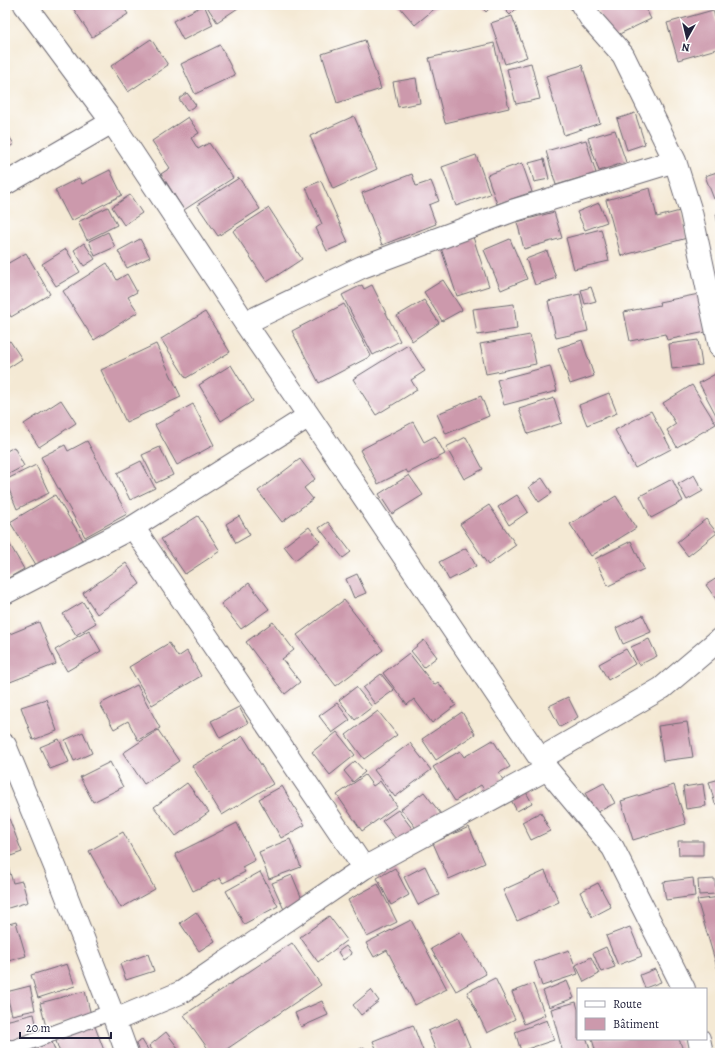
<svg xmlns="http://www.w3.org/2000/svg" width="725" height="1058" viewBox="0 0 725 1058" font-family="Alegreya,serif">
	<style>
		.building { fill: #cc99ac }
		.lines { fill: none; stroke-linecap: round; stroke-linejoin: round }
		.service-casing { stroke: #6c6871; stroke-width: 17 }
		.minor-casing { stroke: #6c6871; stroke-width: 24 }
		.service { stroke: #fff; stroke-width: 15 }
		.minor { stroke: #fff; stroke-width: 22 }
	</style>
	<rect width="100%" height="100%" fill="#fff"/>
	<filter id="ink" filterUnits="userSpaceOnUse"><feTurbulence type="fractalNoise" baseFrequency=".025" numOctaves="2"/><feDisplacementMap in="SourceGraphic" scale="8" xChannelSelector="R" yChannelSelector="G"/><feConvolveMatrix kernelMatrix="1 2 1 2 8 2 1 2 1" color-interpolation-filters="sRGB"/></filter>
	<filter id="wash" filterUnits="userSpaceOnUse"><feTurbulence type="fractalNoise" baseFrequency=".012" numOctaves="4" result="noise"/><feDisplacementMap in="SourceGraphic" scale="16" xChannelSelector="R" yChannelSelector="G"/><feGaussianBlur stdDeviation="0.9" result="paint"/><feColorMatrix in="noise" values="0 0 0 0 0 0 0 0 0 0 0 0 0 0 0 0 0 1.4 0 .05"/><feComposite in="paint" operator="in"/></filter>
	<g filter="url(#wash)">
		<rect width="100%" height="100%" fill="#f4e9d4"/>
		<g id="blocks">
			<!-- building -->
			<path class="building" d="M71 5H122L128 14 92 37Z
				M204 5 213 25 183 40 173 21Z
				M206 5H236L238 8 217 22Z
				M398 5H439L415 25Z
				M480 5H493L486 12Z
				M500 5H520L510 15Z
				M598 5H653L646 9 651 19 611 38 596 6Z
				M713 10 720 34V48L678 60 667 23Z
				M512 16 527 57 505 64 491 23Z
				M151 39 168 65 128 92 111 66Z
				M365 40 381 89 337 103 322 54Z
				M494 43 509 108 445 123 429 58Z
				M220 45 235 75 195 94 181 64Z
				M531 63 540 99 516 104 507 69Z
				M582 65 600 123 564 135 546 76Z
				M416 78 420 103 398 107 393 82Z
				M187 93 196 105 187 111 179 99Z
				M635 113 645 144 627 150 617 119Z
				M354 116 377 169 333 189 310 136Z
				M188 117 199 133 191 138 198 149 209 143 233 178 184 210 161 174 170 168 152 141Z
				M5 130 14 144 5 150Z
				M615 130 626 162 599 171 588 138Z
				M586 140 596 173 556 185 546 151Z
				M476 155 490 194 456 206 442 167Z
				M544 159 549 179 534 182 529 163Z
				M522 163 532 192 497 204 487 175Z
				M110 170 122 195 71 221 55 190 79 178 82 184Z
				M720 171V197L714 199 705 176Z
				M412 174 416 186 431 181 439 201 429 205 436 224 382 245 362 193Z
				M239 178 260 209 218 236 197 205Z
				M321 181 348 242 327 251 316 228 322 224 306 187Z
				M650 188 657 217 680 211 687 238 621 256 606 200Z
				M130 195 142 213 124 225 112 207Z
				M599 203 607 222 585 230 577 212Z
				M108 207 117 225 87 240 78 222Z
				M269 208 302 259 267 282 233 231Z
				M554 212 562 238 524 249 517 222Z
				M720 213V230H719L716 214Z
				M601 229 609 261 574 269 566 238Z
				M108 232 115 247 95 256 89 241Z
				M473 237 489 286 457 296 441 248Z
				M140 239 150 257 127 268 118 251Z
				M510 239 527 279 501 290 484 250Z
				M84 243 95 259 84 266 74 250Z
				M66 249 80 272 56 286 42 264Z
				M547 251 556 278 535 285 526 259Z
				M26 253 50 294 11 317 5 306V265Z
				M107 263 117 280 127 274 137 292 128 297 138 312 94 340 63 291Z
				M443 280 462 310 442 321 424 292Z
				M362 285 364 289 372 285 400 341 373 355 342 295Z
				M591 287 596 301 585 304 581 290Z
				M580 294 588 331 556 338 548 301Z
				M699 294 706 332 667 340 665 334 630 341 624 312 660 305 659 302Z
				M424 300 439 323 412 341 397 316Z
				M344 304 371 356 319 383 292 331Z
				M514 304 517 329 477 335 473 309Z
				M205 312 230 352 186 378 161 339Z
				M530 335 536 364 486 374 480 344Z
				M582 340 594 376 570 384 558 348Z
				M698 340 702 365 672 369 669 344Z
				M10 341 22 359 5 370V344Z
				M156 344 181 397 126 422 101 370Z
				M408 345 425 371 411 380 417 390 376 415 353 379Z
				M231 365 253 401 221 421 199 385Z
				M550 366 557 391 504 405 497 380Z
				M719 372 720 413 716 415 699 383Z
				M692 385 716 424 677 447 667 430 676 424 663 403Z
				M609 393 617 413 587 425 579 405Z
				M481 396 489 416 446 434 437 414Z
				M554 398 562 423 528 434 519 409Z
				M61 400 76 423 39 447 24 424Z
				M193 404 214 445 177 465 155 425Z
				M651 411 671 449 635 468 615 430Z
				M413 422 424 442 435 436 445 454 408 473 406 470 378 484 360 450Z
				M466 437 483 469 464 479 446 447Z
				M87 441 127 514 85 537 41 457 65 445 68 451Z
				M14 447 24 466 5 476V452Z
				M160 447 173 475 156 483 142 455Z
				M300 459 315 479 304 488 313 499 282 522 258 491Z
				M141 461 155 488 130 500 117 473Z
				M36 465 49 493 17 509 5 480Z
				M409 475 423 495 392 514 379 494Z
				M694 475 703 491 687 500 678 484Z
				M542 478 552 493 539 502 529 487Z
				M672 479 683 501 651 518 640 496Z
				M55 495 83 540 38 568 10 522Z
				M517 495 528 512 509 525 498 507Z
				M616 496 636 528 591 556 570 524Z
				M489 505 516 545 488 565 460 524Z
				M198 516 220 551 185 574 161 539Z
				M239 516 250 535 236 543 226 524Z
				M706 519 717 533 688 556 677 542Z
				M328 522 351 552 343 558 319 528Z
				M309 527 320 541 295 560 284 546Z
				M5 536 24 569 5 580Z
				M631 541 644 569 608 586 595 559Z
				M466 548 476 566 449 580 439 562Z
				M126 563 140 584 97 614 83 593Z
				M357 574 366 593 354 598 346 579Z
				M720 576V605L706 585Z
				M249 583 269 609 241 629 221 604Z
				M344 600 383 650 336 686 297 635Z
				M83 602 96 623 76 635 63 614Z
				M643 615 651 632 623 644 616 628Z
				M39 622 56 664 5 684V636Z
				M273 622 294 650 282 659 300 682 285 694 246 642Z
				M89 630 101 651 67 671 55 650Z
				M649 639 657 656 639 665 631 647Z
				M424 640 437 657 424 667 411 651Z
				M169 643 178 657 187 651 201 676 152 705 129 667Z
				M626 649 635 664 608 680 599 664Z
				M409 653 434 685 438 682 456 705 432 723 414 699 407 705 383 673Z
				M381 674 394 690 375 704 363 688Z
				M137 685 160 728 138 740 128 721 114 729 100 704Z
				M356 687 372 707 355 720 339 700Z
				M568 697 578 717 560 727 549 706Z
				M46 699 57 731 33 740 21 707Z
				M337 703 350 720 332 733 319 716Z
				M239 707 248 723 220 738 211 721Z
				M378 711 397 735 364 759 346 735Z
				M462 712 475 734 436 760 422 739Z
				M687 722 693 757 663 761 658 726Z
				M158 730 179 761 144 784 123 753Z
				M83 732 92 753 74 761 65 740Z
				M337 732 355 755 330 775 312 752Z
				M243 736 273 784 222 815 192 766Z
				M59 739 69 762 50 769 40 747Z
				M493 740 510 767 499 773 503 780 485 791 481 785 455 801 433 767 460 751 464 757Z
				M410 743 431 770 395 797 374 770Z
				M355 761 365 772 353 782 344 771Z
				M110 762 123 787 93 802 80 777Z
				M365 775 373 786 380 781 397 806 362 831 337 795Z
				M720 779V803L715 804 709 782Z
				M187 783 209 812 176 836 154 807Z
				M604 783 615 803 596 813 585 793Z
				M703 784 706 806 686 809 683 787Z
				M674 785 686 824 633 840 621 801Z
				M282 786 305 825 281 838 259 799Z
				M424 792 441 814 419 832 401 809Z
				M526 792 532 803 517 811 511 800Z
				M5 808 22 852 5 858Z
				M398 810 414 831 399 843 382 821Z
				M541 812 550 831 531 840 522 822Z
				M237 823 255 860 242 867 245 872 223 883 220 878 193 891 175 854Z
				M469 827 485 863 449 879 433 843Z
				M123 832 155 889 121 908 89 851Z
				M290 839 301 867 269 879 259 852Z
				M678 841H703V855H679Z
				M5 863H7L13 883 22 881 28 902 5 909Z
				M425 866 439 895 418 905 404 877Z
				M395 868 409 895 391 905 377 878Z
				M545 871 559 902 517 921 503 890Z
				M260 872 278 906 244 924 226 891Z
				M292 875 305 906 286 914 272 883Z
				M693 878 695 896 666 900 663 882Z
				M715 879 716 894 699 895 698 880Z
				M598 883 611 907 592 917 580 892Z
				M378 884 397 922 367 937 348 900Z
				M720 897V977L697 900Z
				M196 912 215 941 199 951 180 923Z
				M329 916 347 940 318 962 300 937Z
				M411 920 447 989 415 1005 387 950 374 957 366 943Z
				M16 922 26 956 5 962V925Z
				M630 927 642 956 618 965 606 936Z
				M461 932 486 974 456 991 431 949Z
				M292 943 321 985 221 1053H211L184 1015Z
				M346 946 352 954 343 960 338 952Z
				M606 947 615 967 601 972 593 953Z
				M569 950 578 974 542 986 534 962Z
				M148 954 154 971 126 980 120 964Z
				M591 957 599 974 584 982 576 965Z
				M67 964 75 986 38 998 31 975Z
				M655 969 661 982 645 988 640 975Z
				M495 978 515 1019 487 1033 467 992Z
				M567 981 574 998 549 1007 543 991Z
				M533 984 545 1015 524 1024 512 992Z
				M30 986 35 1010 12 1015 6 992Z
				M371 990 379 1001 361 1015 353 1005Z
				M85 991 91 1015 46 1027 40 1003Z
				M322 1001 328 1015 301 1027 295 1013Z
				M576 1002 578 1009V1039H587L591 1053H563L551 1009Z
				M34 1014 38 1033 8 1041 5 1021Z
				M458 1018 470 1047 455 1053H437L428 1031Z
				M547 1020 554 1040 521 1051 515 1032Z
				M94 1024 105 1053H60L55 1038Z
				M413 1025 424 1053H378L373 1041Z
				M166 1032 178 1048 172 1053H155L149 1046Z
				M592 1039H679L684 1053H596Z
				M142 1040 150 1053H130L128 1048Z
				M52 1042 56 1053H24Z
				M364 1047 367 1053H352Z"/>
		</g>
	</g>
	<g filter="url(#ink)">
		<use href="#blocks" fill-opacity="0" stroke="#6c6871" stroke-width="1"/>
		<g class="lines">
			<!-- service casing -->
			<g class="service-casing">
				<path id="service" d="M5 1047 13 1048 112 1012"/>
			</g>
			<!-- minor casing -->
			<g class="minor-casing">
				<path id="minor" d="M25 5 112 122 245 323 309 416 547 769 613 848 684 989
					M582 5 591 19 623 55 675 161 691 212 720 347
					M5 184 112 122
					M245 323 362 267 512 211 675 161
					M133 527 364 868
					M5 593 133 527 309 416
					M5 745 56 869 115 1020 182 992 364 868 547 769
					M540 759 662 688 720 639
					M115 1020 127 1053
					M699 1039 702 1053"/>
			</g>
			<!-- service -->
			<use href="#service" class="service"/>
			<!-- minor -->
			<use href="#minor" class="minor"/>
		</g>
	</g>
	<!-- margin -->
	<rect width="725" height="1058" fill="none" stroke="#fff" stroke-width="20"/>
	<!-- legend -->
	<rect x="577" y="988" width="130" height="52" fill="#ffffff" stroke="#a7a7b1"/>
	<rect x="585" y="1001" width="20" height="6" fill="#ffffff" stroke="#a7a7b1"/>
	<text x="613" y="1008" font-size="12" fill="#22223b">Route</text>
	<rect x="585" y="1018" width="20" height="12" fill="#cc99ac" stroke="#a7a7b1"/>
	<text x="613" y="1028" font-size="12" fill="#22223b">Bâtiment</text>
	<!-- north arrow -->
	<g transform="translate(687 38) rotate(188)" stroke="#ffffff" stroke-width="3" paint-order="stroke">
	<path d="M0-3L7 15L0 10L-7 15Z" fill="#22223b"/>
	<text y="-6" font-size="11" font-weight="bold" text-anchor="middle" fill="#22223b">N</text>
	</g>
	<!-- scale -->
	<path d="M20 1032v6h91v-6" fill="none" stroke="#22223b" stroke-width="2"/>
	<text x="26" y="1032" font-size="12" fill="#22223b" stroke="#ffffff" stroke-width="3" paint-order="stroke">20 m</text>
</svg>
